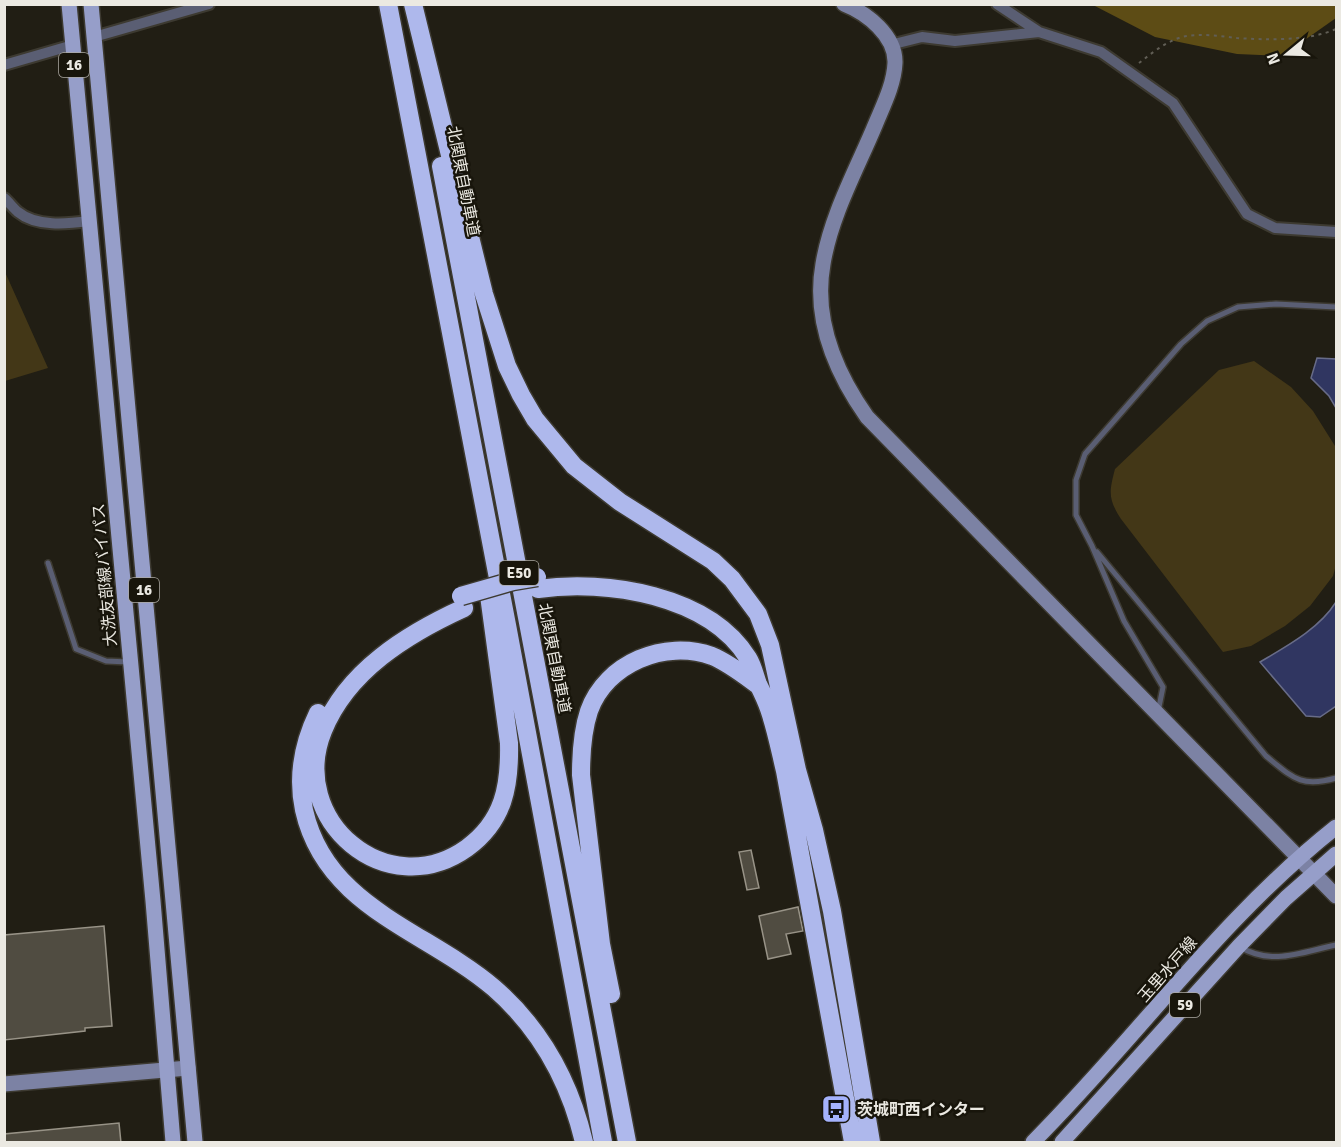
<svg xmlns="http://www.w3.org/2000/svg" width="1341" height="1147" viewBox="0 0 1341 1147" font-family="Signika,'Noto Sans JP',sans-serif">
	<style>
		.green { fill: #433717 }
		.forest { fill: #5d4c15 }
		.water { fill: #303661; stroke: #686c88; stroke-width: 1.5 }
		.building { fill: #504c41; stroke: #989387; stroke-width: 1.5 }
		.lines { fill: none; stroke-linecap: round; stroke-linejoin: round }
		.lane-casing { stroke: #3d3a31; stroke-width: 8 }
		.street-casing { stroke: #3d3a31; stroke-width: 14 }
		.secondary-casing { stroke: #3d3a31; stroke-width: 18 }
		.primary-casing { stroke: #3d3a31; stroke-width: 18 }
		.highway-casing { stroke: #3d3a31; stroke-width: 21 }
		.path { stroke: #615e55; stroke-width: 2; stroke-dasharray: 3 4.5; stroke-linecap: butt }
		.lane { stroke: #5a5e73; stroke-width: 5 }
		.street { stroke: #5a5e73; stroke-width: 10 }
		.secondary { stroke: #7c82a4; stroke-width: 15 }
		.primary { stroke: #969ec9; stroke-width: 15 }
		.highway { stroke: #aeb8ec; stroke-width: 18 }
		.highway-bridge-casing { stroke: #3d3a31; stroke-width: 21; stroke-linecap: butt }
		.highway-bridge { stroke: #aeb8ec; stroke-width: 18 }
		.labels { text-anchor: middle; stroke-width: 5; stroke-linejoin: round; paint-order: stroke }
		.shield { fill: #18150b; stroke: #aca9a2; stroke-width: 1.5 }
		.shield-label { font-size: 15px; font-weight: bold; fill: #ebe9e2 }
		.street-label { font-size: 16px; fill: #ebe9e2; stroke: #18150b }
		.poi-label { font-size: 16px; font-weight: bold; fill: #ebe9e2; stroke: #18150b; text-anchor: start }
	</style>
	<rect width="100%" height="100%" fill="#211e14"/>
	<!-- green -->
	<path class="green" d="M5 272 48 368 5 381H4Z
		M1254 361 1291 387 1313 411 1335 446 1336 565 1333 576 1310 606 1285 626 1251 646 1223 652 1121 519C1108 499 1109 492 1115 469L1219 370Z"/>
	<!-- forest -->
	<path class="forest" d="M1093 5H1336V18L1282 56 1237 54 1155 37Z"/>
	<!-- water -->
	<path class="water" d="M1317 358 1336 359V408L1329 396 1311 378Z
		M1336 602V706L1320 717 1306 716 1260 662C1287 646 1319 629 1336 602Z"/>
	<!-- building -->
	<path class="building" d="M751 850 759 888 747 890 739 852Z
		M798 907 803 931 786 934 791 954 768 959 759 916Z
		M104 926 112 1026 85 1028V1031L4 1040V935Z
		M119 1123 121 1143H4V1134Z"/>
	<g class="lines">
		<!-- lane casing -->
		<g class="lane-casing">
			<path id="lane" d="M1097 552 1266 756C1293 778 1301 788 1336 778
				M48 563 76 649 106 661 128 662
				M1158 712 1163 687 1124 621 1092 546 1076 515V480L1085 454 1181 344 1207 321 1238 307 1276 304 1336 307
				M1240 947C1272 966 1302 952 1336 945"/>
		</g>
		<!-- street casing -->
		<g class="street-casing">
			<path id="street" d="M997 4 1039 32
				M94 37 209 4
				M890 45 922 37 955 41 1039 32 1101 52 1173 103 1247 214 1275 228 1336 232
				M4 65 73 45
				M4 198C9 202 13 208 18 212 36 227 67 224 89 221"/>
		</g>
		<!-- secondary casing -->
		<g class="secondary-casing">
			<path id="secondary" d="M844 4C867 13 896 36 895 63 894 84 884 104 876 123 857 169 831 215 823 264 813 320 836 373 867 417L1336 896
				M4 1084 188 1068"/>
		</g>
		<!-- primary casing -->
		<g class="primary-casing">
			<path id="primary" d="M69 4 153 901 173 1142
				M91 4 195 1142
				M1033 1142C1136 1039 1221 918 1336 827
				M1062 1142 1239 946 1286 898 1336 854"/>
		</g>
		<!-- highway casing -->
		<g class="highway-casing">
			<path id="highway" d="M388 4 507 625 603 1142
				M413 4 484 294 507 366 521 395 535 419 574 466 620 502 713 561 732 579 758 614 770 645 797 770 814 830 832 911 871 1142
				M441 166 627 1142
				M538 589C606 579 709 595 748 658 753 666 755 676 758 684 762 692 766 700 769 709 776 729 780 750 785 771L853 1142
				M464 608C407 634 347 671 323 731 287 820 387 905 467 848 504 821 510 786 509 743L488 588
				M318 713C303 744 297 777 304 810 326 908 426 930 494 988 541 1029 570 1083 584 1142
				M611 994 601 944 581 775C581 753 582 732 589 711 606 663 665 639 712 656 729 663 744 675 759 686"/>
		</g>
		<!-- path -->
		<path class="path" d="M1139 63C1152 53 1165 42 1182 37 1199 33 1219 36 1237 38 1266 40 1310 41 1336 29"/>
		<!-- lane -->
		<use href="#lane" class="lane"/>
		<!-- street -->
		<use href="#street" class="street"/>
		<!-- secondary -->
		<use href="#secondary" class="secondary"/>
		<!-- primary -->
		<use href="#primary" class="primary"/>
		<!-- highway -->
		<use href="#highway" class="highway"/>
		<!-- highway-bridge casing -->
		<g class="highway-bridge-casing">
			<path id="highway-bridge" d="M461 596 513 581 537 577"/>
		</g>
		<!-- highway-bridge -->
		<use href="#highway-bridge" class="highway-bridge"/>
	</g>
	<!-- icons -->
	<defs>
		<g id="bus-square" transform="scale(1.5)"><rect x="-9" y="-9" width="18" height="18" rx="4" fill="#a4b2fc" stroke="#18150b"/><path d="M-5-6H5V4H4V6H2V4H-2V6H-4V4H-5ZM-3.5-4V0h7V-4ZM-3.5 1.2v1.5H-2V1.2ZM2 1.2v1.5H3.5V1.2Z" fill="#111"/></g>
	</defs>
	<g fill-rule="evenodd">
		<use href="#bus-square" x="836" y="1109"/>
	</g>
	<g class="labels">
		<!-- shield labels -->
		<g class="shield">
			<rect x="59" y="53" width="30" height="24" rx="4.5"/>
			<rect x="499.5" y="561" width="39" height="24" rx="4.5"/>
			<rect x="129" y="578" width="30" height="24" rx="4.5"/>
			<rect x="1170" y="993" width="30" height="24" rx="4.5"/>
		</g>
		<g class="shield-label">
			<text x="74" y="70">16</text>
			<text x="519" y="578">E50</text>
			<text x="144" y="595">16</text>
			<text x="1185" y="1010">59</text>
		</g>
		<!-- street labels -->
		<g class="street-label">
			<text transform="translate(464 181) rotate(79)" y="6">北関東自動車道</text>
			<text transform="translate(104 575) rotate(-95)" y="6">大洗友部線バイパス</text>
			<text transform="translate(555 658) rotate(79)" y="6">北関東自動車道</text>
			<text transform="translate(1167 969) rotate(-49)" y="6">玉里水戸線</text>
		</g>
		<!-- poi labels -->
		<g class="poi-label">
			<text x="857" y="1115">茨城町西インター</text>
		</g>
	</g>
	<!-- border -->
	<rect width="1341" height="1147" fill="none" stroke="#ebe9e2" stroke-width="12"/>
	<!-- north arrow -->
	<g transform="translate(1287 54) rotate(251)" stroke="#18150b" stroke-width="4.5" paint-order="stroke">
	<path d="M0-4.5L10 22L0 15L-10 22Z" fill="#ebe9e2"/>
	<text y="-9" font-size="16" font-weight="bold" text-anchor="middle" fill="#ebe9e2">N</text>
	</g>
</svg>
